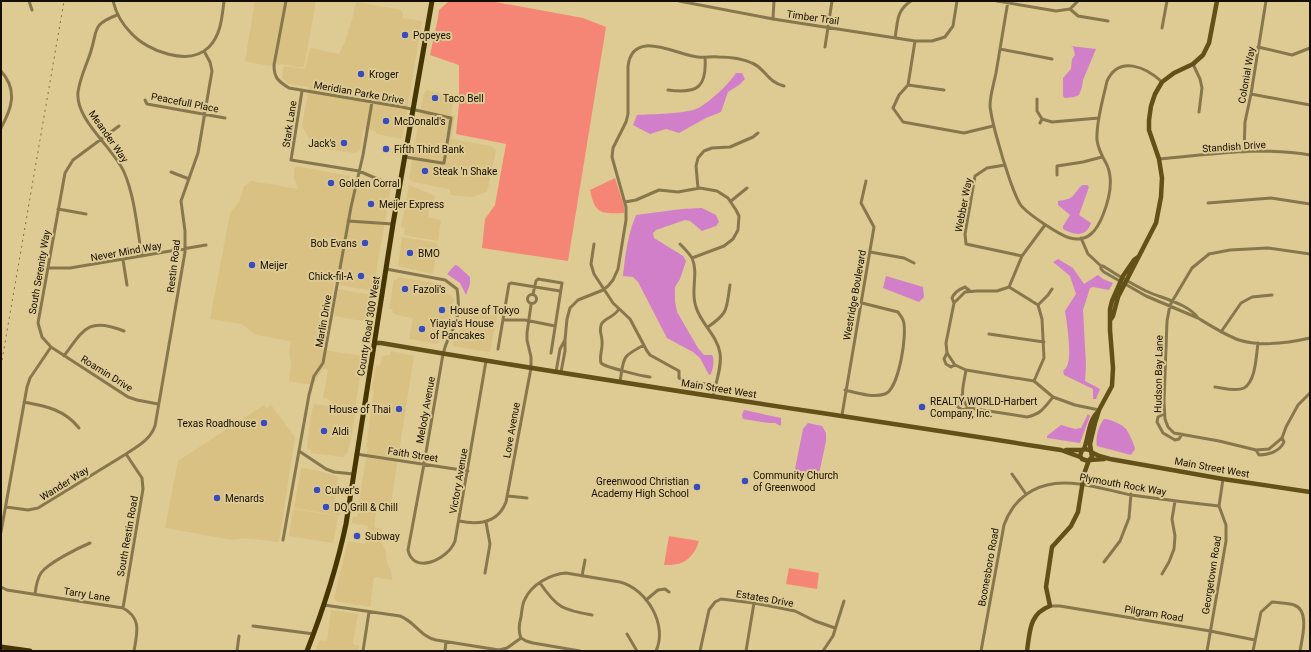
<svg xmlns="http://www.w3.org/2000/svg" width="1311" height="652" viewBox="0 0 1311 652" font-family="Roboto,sans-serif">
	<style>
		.built { fill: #d8c183 }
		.green { fill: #f58675 }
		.water { fill: #d17fc9 }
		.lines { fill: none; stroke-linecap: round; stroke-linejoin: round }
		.street { stroke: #87774d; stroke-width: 3 }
		.secondary { stroke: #625019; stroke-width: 4.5 }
		.primary { stroke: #453500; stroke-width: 5 }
		.rail { stroke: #7c6f4c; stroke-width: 1; stroke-dasharray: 2 4; stroke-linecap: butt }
		.poi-dot { fill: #384cbe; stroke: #deca93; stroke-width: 1.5 }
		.labels { text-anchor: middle; stroke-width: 4; stroke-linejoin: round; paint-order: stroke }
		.street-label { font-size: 10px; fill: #150e00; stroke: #deca93 }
		.poi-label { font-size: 10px; fill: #150e00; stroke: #deca93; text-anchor: start }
	</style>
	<rect width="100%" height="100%" fill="#deca93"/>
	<!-- built -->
	<path class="built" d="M255 1H316L304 67H297L281 64 269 66 245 61Z
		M357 2 401 10 403 14V18L422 21 402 139 377 134 375 131 363 129 361 147 359 151 355 153 316 148 302 127 309 87 289 84 282 78 284 66 305 69 310 48 339 54 344 44 352 20 355 6Z
		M426 90 453 96 454 98 451 115 455 116 451 139 491 146 494 148 496 151 487 192 472 197 451 195 449 189 413 182 409 179 423 95Z
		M296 166 350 176V179L391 187 373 291 334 284 323 350 363 356 355 409 335 405 326 398H323L328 370 323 369 313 385 289 381 291 362 289 352 291 341 256 335 242 324 210 319 230 213 240 200 244 186 251 181 298 189 294 178V169Z
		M409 185 435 196 433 204H430L428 217 441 220 438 241 404 235 405 228 401 227Z
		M402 237 438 243 433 274 398 266Z
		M397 277 441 284 440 292 450 295 454 299 450 324 437 344 409 339 413 318 397 315 393 313 392 309H389L394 279 397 280Z
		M338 289 372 295 368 322 334 316Z
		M463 311 497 316 490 352 453 346 454 337H458Z
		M391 351 414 356 391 503 388 506 387 510 358 505 368 447H366L374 391 372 390 376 365 379 366 381 363 382 356 390 355Z
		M314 404 356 410 348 452 343 457 311 453V450L307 449 310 418Z
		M264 405 267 408 271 405 295 437 279 542 245 538 233 540 165 528 178 461Z
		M301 468 320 471 338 477 335 501 342 503 340 516 294 508Z
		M293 509 338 516 333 543 289 536Z
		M358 510 376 513 374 527 382 529V542L386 553 387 563 391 570 392 580 374 577 370 607 336 601 334 598 348 541 365 544 368 526 352 523 353 516 357 517Z
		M331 610 358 614 353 644 359 646V651H315L320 640 327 641Z"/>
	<!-- green -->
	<path class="green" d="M449 1H490L583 18 606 27 568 261 482 248 485 219 495 205 506 144 456 134 459 105V65L430 55 438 18 439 10Z
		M615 178 624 206V213C601 214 595 214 590 190Z
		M669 536 699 541C693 559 683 566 664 565Z
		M789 568 819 573 817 589 786 584Z"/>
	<!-- water -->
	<path class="water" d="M1070 46 1096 49 1083 80 1082 87 1079 95 1074 97 1065 98 1063 96V78L1071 69 1072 59 1075 55 1073 47Z
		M736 73H742L745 79 739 85 728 92 721 112 706 118 679 133 666 129 650 134 633 125 637 115C653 114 681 114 696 109 708 104 729 84 736 73Z
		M1083 185H1087L1089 187 1079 215 1091 223C1086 238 1074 235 1063 229V226L1070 215 1058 205V201C1066 200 1072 199 1076 192 1079 189 1079 187 1083 185Z
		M702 208 716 215 719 222 716 226 702 231 690 221 685 220 656 230 653 233 654 238 683 256 686 261 680 279 675 287V301L677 312 698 348 704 355H712C715 360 713 368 711 374L709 375 700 358 693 352 667 338 638 282 633 277 623 276C625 255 628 234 636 215L682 209Z
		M1058 259 1073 268 1084 284 1098 275 1103 279 1113 283 1109 290 1093 287 1090 288 1083 310 1086 365 1085 381 1100 389 1096 399H1093V389L1064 375 1063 371C1063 371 1067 367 1067 366 1072 356 1067 323 1065 311L1076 294 1070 276 1053 262Z
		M455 265 458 266 470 277V284L466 295 460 283 447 274Z
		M886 276 923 287 924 297 919 302 883 288Z
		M744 410 781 418V426L775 423H769L743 419 742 415Z
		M1088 414 1090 416 1080 443 1047 438V436L1061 425 1075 429 1081 428Z
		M1104 419C1109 419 1122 424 1125 428 1128 430 1135 446 1135 449 1134 451 1132 453 1131 455L1097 446C1095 438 1099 425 1104 419Z
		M808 423 822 426 826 433V441L819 474C811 479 803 478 796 473L795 469 803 429Z"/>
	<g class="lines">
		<!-- street -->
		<path class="street" d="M29 1 32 10
			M113 1C116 13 122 24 131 33 147 51 189 67 209 47 221 35 222 17 224 1
			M286 1 274 65C274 78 278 81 289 88L402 107 451 118 444 163H442L405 157
			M679 1 773 19 915 41H932L945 37 953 26 957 1
			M997 1 1056 11 1070 9
			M1008 1C1004 25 1000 49 996 73 994 83 990 95 990 106 992 124 998 141 1003 159 1008 174 1012 190 1020 204 1026 213 1059 235 1070 238 1088 243 1097 230 1103 215 1109 200 1114 181 1107 165 1103 158 1098 149 1097 140 1096 121 1103 100 1107 81 1119 55 1146 67 1162 82
			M1070 9 1078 16 1108 21
			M1070 9 1078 1
			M117 15C92 25 98 28 91 51 87 64 80 77 78 92 75 120 113 147 124 172 135 197 137 229 142 256
			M773 19 774 1
			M1162 28 1167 1
			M895 38C898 21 896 11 911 1
			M915 41 908 85 899 95 893 108 903 122 964 133 993 126
			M825 47 832 1
			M1258 47 1292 55 1310 48
			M1000 49 1052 59
			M1193 64 1200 79 1202 88 1199 112
			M1 71C18 90 12 108 1 128
			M908 85 944 90
			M668 90C698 94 707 87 705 57
			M302 91 291 160 359 171 382 181 400 185
			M1251 94 1310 105
			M1037 99V111L1042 119 1040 123
			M145 100 147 104 225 118
			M1042 119 1052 122 1099 118
			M1244 152 1245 122 1251 94 1266 1
			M1159 159C1208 155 1261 146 1310 155
			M1005 165 987 168 975 176 965 234 966 244 1022 256
			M171 172 189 179
			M1057 175V166L1083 162 1102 157
			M698 188 696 166 698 158 704 151 712 148 730 147 753 137 758 133
			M731 201 747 188
			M625 202 636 200 659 190 678 192 700 188 717 191 728 198 736 210 739 216 738 230 733 239 724 246 692 258
			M1208 203 1271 198 1310 204
			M58 209 86 214
			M348 221 393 224
			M1045 225 1022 256 1009 287 997 291H977L965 292 954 303 946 343 947 353 955 365 966 370 1034 381 1053 397 1075 405 1099 410
			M1081 238 1088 254 1101 266V269L1104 272 1146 296 1198 318C1189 304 1161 298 1146 291 1132 284 1117 275 1103 266H1101
			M594 244 591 264 594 274 613 303 630 319 647 351 650 355 679 371V378L686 382 707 384
			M680 244C684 248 689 253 692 258 699 274 690 291 696 307 701 324 717 335 720 353 722 367 716 382 713 396
			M870 252 904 258 914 263
			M1310 254 1268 248 1230 250 1209 254 1192 268 1170 305 1167 321 1164 402 1165 419 1168 427 1174 433 1219 441 1256 450 1269 449 1282 438 1286 427 1298 405 1310 393
			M123 260 127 285
			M48 268H70L206 245
			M386 269 445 280 457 289C459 301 459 316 454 327 449 338 446 341 443 354L424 464 408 550C413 575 448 560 455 541L486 361
			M1009 287 1038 305 1042 319 1044 358 1034 381
			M533 294 536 281 538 279 562 283 551 353
			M527.5 299a4.5 4.5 0 1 1 9 0a4.5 4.5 0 1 1-9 0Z
			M954 303 952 298C954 293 960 289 965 287L970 291
			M1038 305 1048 295 1052 289
			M619 309C613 318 607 317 602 323 598 329 602 335 602 341 603 349 599 356 601 363 604 367 642 376 650 377
			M1198 318C1211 326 1225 335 1239 340 1261 347 1288 343 1310 338
			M503 320H525L555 326
			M708 327C729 312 726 310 730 285
			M1221 332 1241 303 1252 297 1272 295
			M989 334 1044 342
			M565 340 567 319 570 308 578 300 603 290 608 286 613 280 618 269 626 220V207L612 157 613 148 626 122 628 114V66C633 28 676 55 698 57 705 58 712 56 719 57 729 57 743 59 752 63 765 68 767 82 784 86
			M51 347 128 397 137 400 158 404
			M498 349 509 284 511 283 560 291
			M947 353 944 359 946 364 951 367 955 365
			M64 356C84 329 88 317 124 331
			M966 370C964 384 958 398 969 408L1027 417C1041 414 1044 408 1053 397
			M556 372 560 349 565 340V351L561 372
			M620 382C624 357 621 357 644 345
			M1215 387C1223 388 1236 392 1244 388 1256 381 1256 356 1258 343
			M845 390C857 393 873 398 885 394 899 389 908 332 903 320 902 317 899 314 898 312L862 303
			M962 395C958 399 956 401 957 406L962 410 969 408
			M24 402C46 406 65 410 79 428
			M1164 414 1158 417 1157 422 1163 433 1175 440 1179 439 1182 434
			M842 415 874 227 861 203 866 181
			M1256 450 1259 455C1269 455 1280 451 1284 442L1282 438
			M299 451 326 469 334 472 353 474
			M356 454 468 471
			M1012 474 1026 494
			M508 496 527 498
			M6 507 28 510 38 508 126 454
			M459 521C478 525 498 523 506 502L531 368V357L527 340V333L531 305
			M1 532 27 387 30 378 51 347 42 337 38 323 65 173 73 160 119 126
			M283 540 309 395 314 376 323 363 351 207 363 155 372 102
			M1104 562 1120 541 1129 518 1131 494
			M485 573 490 544 486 522
			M1162 574 1169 562 1174 549 1175 536 1172 519 1175 501
			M582 576 585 560
			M540 583C557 608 563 610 592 615
			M1 587 7 590 123 608C142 618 137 633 134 651
			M35 594C36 586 37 579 41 573 48 563 78 548 90 543
			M646 600 658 590 665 589 669 592
			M324 605 400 616C414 621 421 637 436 640L499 650 507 648 521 638
			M1050 606H1060L1210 631 1255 640
			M123 608 143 489 142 478 126 454C138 446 150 440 155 426L185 252V231L181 201 198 153 212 71 210 62 204 51
			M253 626 314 634
			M627 634 637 651
			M521 638C518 631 519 624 521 617 522 611 522 604 525 599 532 584 551 574 566 573L620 582C647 589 668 625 656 651
			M521 638 526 641 533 643 580 651
			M237 651 239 636
			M363 651 369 612
			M445 651 446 642
			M700 651 709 610 715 602 721 599 754 603 795 611 815 621 835 628
			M746 651 754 603
			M823 651 833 636 844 601
			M981 651 1004 525C1011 505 1026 490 1047 485 1072 478 1106 490 1131 495 1160 499 1190 503 1219 506
			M1207 651 1226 541V525L1219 506 1223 479
			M1253 651 1261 612 1272 602C1279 603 1288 603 1294 605 1310 610 1302 639 1300 651"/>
		<!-- secondary -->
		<path class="secondary" d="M1111 319 1113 316 1118 297 1156 223 1161 197 1162 178 1159 159 1149 130V120L1151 106 1155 94 1162 82 1174 73 1193 64 1203 55 1209 43 1217 1
			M375 343H381C607 382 834 414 1061 450L1080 457
			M1084 449C1089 437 1088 421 1098 412
			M1066 450H1082
			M1090 450 1085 449 1082 450 1080 456 1082 459 1088 461 1092 457 1090 444 1095 423 1099 410 1112 386 1113 368 1110 330V309L1112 301 1123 276 1134 260 1138 257
			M1091 452 1099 456 1110 459 1223 479 1310 492
			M1090 460 1104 459
			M1027 651C1030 631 1029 614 1050 606L1046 587 1052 547 1071 526 1078 512 1084 474 1089 460"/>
		<!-- primary -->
		<path class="primary" d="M1 647 30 651
			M307 651C323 610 337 567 346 524L393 224 432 1"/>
		<!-- rail -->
		<path class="rail" d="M1 366 64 1"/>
	</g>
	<!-- markers -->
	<g class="poi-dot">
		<circle cx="405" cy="35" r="4"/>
		<circle cx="361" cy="74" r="4"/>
		<circle cx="435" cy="98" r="4"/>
		<circle cx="386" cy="121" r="4"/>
		<circle cx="344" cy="143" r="4"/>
		<circle cx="386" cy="149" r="4"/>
		<circle cx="425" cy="171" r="4"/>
		<circle cx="331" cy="183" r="4"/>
		<circle cx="371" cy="204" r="4"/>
		<circle cx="365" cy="243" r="4"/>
		<circle cx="410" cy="253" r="4"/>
		<circle cx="252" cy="265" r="4"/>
		<circle cx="361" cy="276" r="4"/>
		<circle cx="405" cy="289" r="4"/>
		<circle cx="442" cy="310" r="4"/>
		<circle cx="422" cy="329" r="4"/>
		<circle cx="922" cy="407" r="4"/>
		<circle cx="399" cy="409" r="4"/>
		<circle cx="264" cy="423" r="4"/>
		<circle cx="324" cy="431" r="4"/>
		<circle cx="745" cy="481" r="4"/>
		<circle cx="697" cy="487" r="4"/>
		<circle cx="317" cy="490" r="4"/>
		<circle cx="217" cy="498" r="4"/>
		<circle cx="326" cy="507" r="4"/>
		<circle cx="357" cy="536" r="4"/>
	</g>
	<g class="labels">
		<!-- street labels -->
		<g class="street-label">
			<text transform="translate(813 17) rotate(8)" y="4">Timber Trail</text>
			<text transform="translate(1246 75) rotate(-80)" y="4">Colonial Way</text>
			<text transform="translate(359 92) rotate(10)" y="4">Meridian Parke Drive</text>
			<text transform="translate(185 102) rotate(11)" y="4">Peacefull Place</text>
			<text transform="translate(289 124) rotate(-81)" y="4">Stark Lane</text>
			<text transform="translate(109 136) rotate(55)" y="4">Meander Way</text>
			<text transform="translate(1234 146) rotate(-4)" y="4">Standish Drive</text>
			<text transform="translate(963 205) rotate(-79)" y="4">Webber Way</text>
			<text transform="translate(126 251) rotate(-10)" y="4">Never Mind Way</text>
			<text transform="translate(173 266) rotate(-83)" y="4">Restin Road</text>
			<text transform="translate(39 272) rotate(-80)" y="4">South Serenity Way</text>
			<text transform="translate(854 295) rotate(-80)" y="4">Westridge Boulevard</text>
			<text transform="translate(323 321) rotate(-80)" y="4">Marlin Drive</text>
			<text transform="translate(368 326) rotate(-81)" y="4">County Road 300 West</text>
			<text transform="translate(107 373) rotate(32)" y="4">Roamin Drive</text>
			<text transform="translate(1158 374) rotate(-89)" y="4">Hudson Bay Lane</text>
			<text transform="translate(719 388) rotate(9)" y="4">Main Street West</text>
			<text transform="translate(425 410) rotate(-80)" y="4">Melody Avenue</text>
			<text transform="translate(511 430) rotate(-80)" y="4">Love Avenue</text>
			<text transform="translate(413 454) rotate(9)" y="4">Faith Street</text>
			<text transform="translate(1212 467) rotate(10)" y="4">Main Street West</text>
			<text transform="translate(458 481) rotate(-80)" y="4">Victory Avenue</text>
			<text transform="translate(64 483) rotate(-32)" y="4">Wander Way</text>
			<text transform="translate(1123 484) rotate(10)" y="4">Plymouth Rock Way</text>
			<text transform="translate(127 536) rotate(-80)" y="4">South Restin Road</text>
			<text transform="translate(988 567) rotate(-80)" y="4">Boonesboro Road</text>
			<text transform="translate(1211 575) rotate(-81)" y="4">Georgetown Road</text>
			<text transform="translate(87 594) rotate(9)" y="4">Tarry Lane</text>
			<text transform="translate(765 598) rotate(10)" y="4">Estates Drive</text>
			<text transform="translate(1154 613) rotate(9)" y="4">Pilgram Road</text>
		</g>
		<!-- poi labels -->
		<g class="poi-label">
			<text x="413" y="39">Popeyes</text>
			<text x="369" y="78">Kroger</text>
			<text x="443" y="102">Taco Bell</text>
			<text x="394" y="125">McDonald's</text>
			<text x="336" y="147" text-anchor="end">Jack's</text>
			<text x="394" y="153">Fifth Third Bank</text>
			<text x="433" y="175">Steak 'n Shake</text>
			<text x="339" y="187">Golden Corral</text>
			<text x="379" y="208">Meijer Express</text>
			<text x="357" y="247" text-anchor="end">Bob Evans</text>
			<text x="418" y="257">BMO</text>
			<text x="260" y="269">Meijer</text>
			<text x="353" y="280" text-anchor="end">Chick-fil-A</text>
			<text x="413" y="293">Fazoli's</text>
			<text x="450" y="314">House of Tokyo</text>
			<text x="430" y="327">Yiayia's House<tspan x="430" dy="12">of Pancakes</tspan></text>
			<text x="930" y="405">REALTY WORLD-Harbert<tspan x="930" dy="12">Company, Inc.</tspan></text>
			<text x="391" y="413" text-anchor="end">House of Thai</text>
			<text x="256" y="427" text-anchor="end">Texas Roadhouse</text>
			<text x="332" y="435">Aldi</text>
			<text x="753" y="479">Community Church<tspan x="753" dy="12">of Greenwood</tspan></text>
			<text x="689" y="485" text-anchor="end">Greenwood Christian<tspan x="689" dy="12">Academy High School</tspan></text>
			<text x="325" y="494">Culver's</text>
			<text x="225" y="502">Menards</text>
			<text x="334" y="511">DQ Grill &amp; Chill</text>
			<text x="365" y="540">Subway</text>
		</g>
	</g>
	<!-- border -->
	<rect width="1311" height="652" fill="none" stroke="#150e00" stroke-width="4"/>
</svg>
